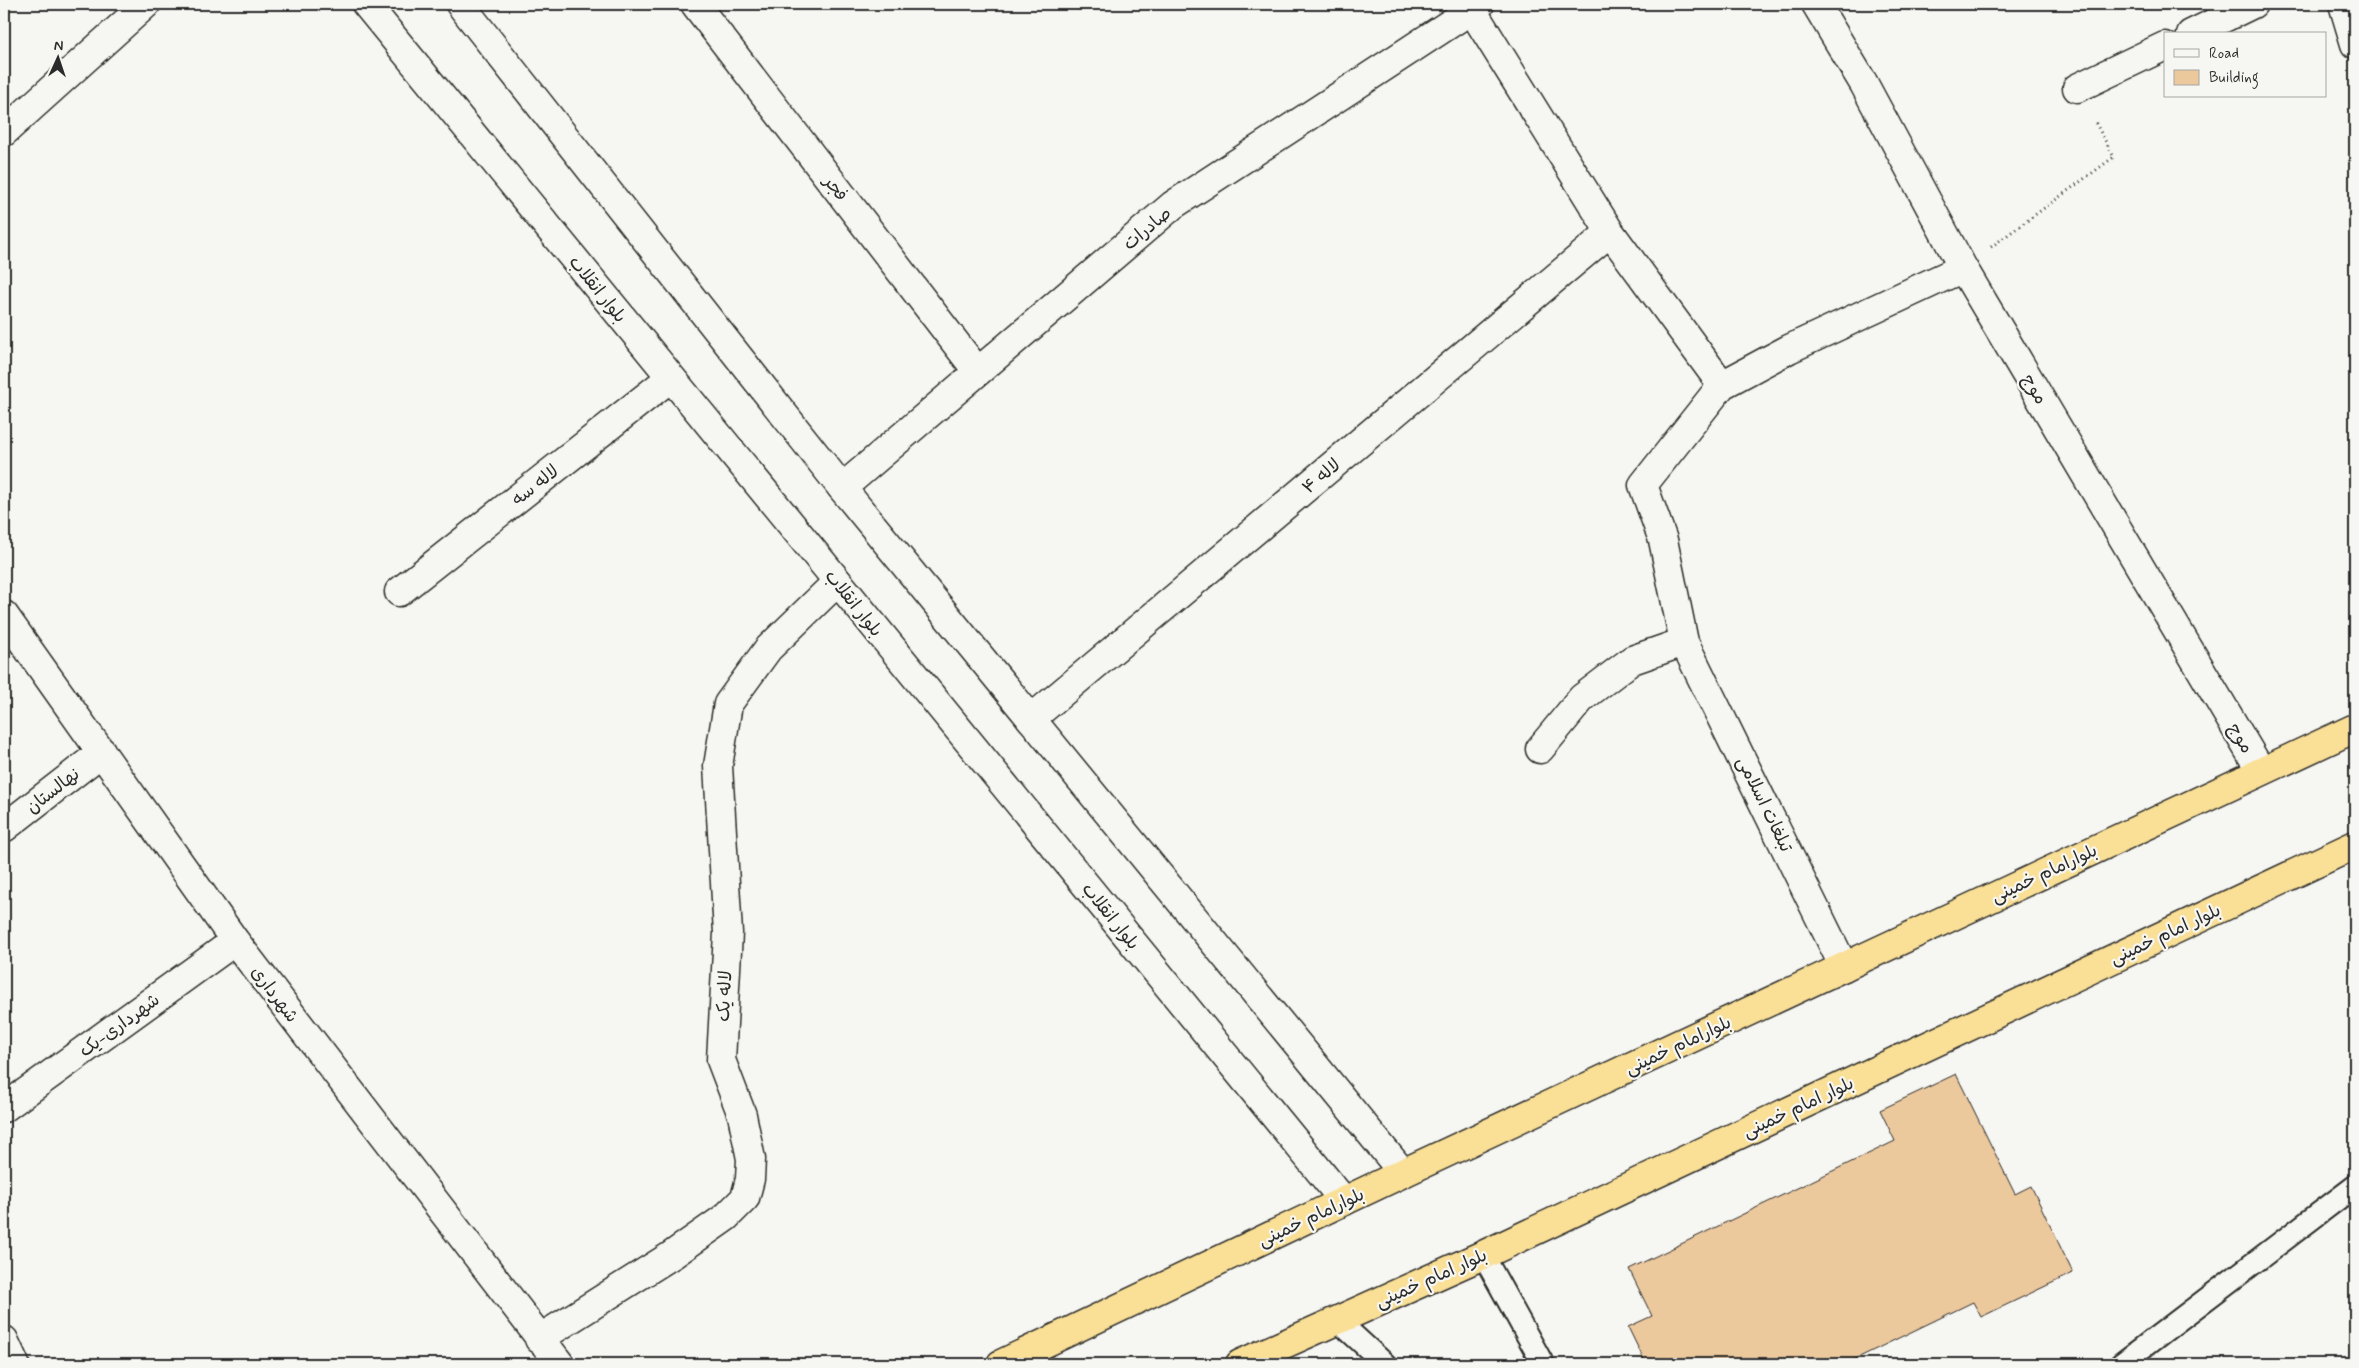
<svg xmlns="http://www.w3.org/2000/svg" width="2359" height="1368" viewBox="0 0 2359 1368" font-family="Mynerve,'Playpen Sans Arabic',sans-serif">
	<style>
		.building { fill: #ecc89d; stroke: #2b2b2b }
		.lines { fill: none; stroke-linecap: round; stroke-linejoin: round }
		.lane-casing { stroke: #2b2b2b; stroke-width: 25 }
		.street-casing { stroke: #2b2b2b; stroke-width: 31 }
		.secondary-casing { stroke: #2b2b2b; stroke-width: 31 }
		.highway-casing { stroke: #2b2b2b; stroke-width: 31 }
		.path { stroke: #2b2b2b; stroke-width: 3; stroke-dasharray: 1 4; stroke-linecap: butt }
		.lane { stroke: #f6f6f2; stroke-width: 21 }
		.street { stroke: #f6f6f2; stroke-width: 28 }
		.secondary { stroke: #f6f6f2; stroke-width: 28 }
		.highway { stroke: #fadf96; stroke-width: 28 }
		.labels { text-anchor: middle; stroke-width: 4.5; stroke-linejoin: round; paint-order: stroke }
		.street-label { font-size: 18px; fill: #2b2b2b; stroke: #f6f6f2 }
	</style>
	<rect width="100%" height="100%" fill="#f6f6f2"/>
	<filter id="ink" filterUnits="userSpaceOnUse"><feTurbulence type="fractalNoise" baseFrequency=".02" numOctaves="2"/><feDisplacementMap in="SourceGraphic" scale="10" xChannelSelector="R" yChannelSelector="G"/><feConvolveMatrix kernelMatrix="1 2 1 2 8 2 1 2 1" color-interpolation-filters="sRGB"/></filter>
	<g filter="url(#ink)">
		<!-- building -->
		<path class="building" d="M1956 1074 2015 1194 2031 1186 2073 1273 1981 1317 1973 1302 1845 1364H1646L1628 1327 1652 1316 1629 1269 1895 1141 1880 1110Z"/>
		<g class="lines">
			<!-- lane casing -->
			<g class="lane-casing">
				<path id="lane" d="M1483 1255 1543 1364
					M1337 1320 1385 1364
					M2121 1364 2355 1186"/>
			</g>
			<!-- street casing -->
			<g class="street-casing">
				<path id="street" d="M695 4 978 372
					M1463 4 1472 10 1610 232 1722 385 1789 349 1963 268
					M1816 4 1864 84 1963 268 2261 771
					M2343 4 2355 44
					M2191 34 2253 4
					M2077 88 2165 46
					M842 488 1173 205 1480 4
					M399 592 670 378
					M4 615 235 941 560 1364
					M1684 642 1844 967
					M1031 719 1610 232
					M1540 749 1582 698 1632 660 1684 642 1663 540 1643 485 1722 385
					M4 828 102 752
					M4 1108 235 941
					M539 1339 672 1255 726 1217 745 1198 750 1179 751 1159 742 1115 721 1060 728 933 718 766 728 704 768 649 837 582
					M4 1340 15 1364"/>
			</g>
			<!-- secondary casing -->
			<g class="secondary-casing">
				<path id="secondary" d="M366 4 1344 1201
					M460 4 842 488 1403 1173
					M4 132 146 4"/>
			</g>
			<!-- highway casing -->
			<g class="highway-casing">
				<path id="highway" d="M1001 1364 1403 1173 2355 728
					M1240 1364 1483 1255 2355 845"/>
			</g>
			<!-- path -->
			<path class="path" d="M1991 247 2114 157 2094 120"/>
			<!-- lane -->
			<use href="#lane" class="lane"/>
			<!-- street -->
			<use href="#street" class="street"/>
			<!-- secondary -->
			<use href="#secondary" class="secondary"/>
			<!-- highway -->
			<use href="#highway" class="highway"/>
		</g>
	</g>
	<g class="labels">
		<!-- street labels -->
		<g class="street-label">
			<text transform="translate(836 188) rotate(52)" y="6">فجر</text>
			<text transform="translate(1147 228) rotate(-40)" y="6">صادرات</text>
			<text transform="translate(598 289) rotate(51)" y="6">بلوار انقلاب</text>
			<text transform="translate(2035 389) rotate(59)" y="6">موج</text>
			<text transform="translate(1321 476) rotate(-40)" y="6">لاله ۴</text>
			<text transform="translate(535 485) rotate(-38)" y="6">لاله سه</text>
			<text transform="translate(854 603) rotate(51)" y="6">بلوار انقلاب</text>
			<text transform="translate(2241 738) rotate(59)" y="6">موج</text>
			<text transform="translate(53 790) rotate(-38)" y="6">نهالستان</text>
			<text transform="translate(1765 804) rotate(64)" y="6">تبلغات اسلامی</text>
			<text transform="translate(2044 873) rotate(-25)" y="6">بلوارامام خمینی</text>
			<text transform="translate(1111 916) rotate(51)" y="6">بلوار انقلاب</text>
			<text transform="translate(2165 934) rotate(-25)" y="6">بلوار امام خمینی</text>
			<text transform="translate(275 994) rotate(53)" y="6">شهرداری</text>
			<text transform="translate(724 996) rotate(-87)" y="6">لاله یک</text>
			<text transform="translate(119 1025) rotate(-36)" y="6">شهرداری-یک</text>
			<text transform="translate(1678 1045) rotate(-25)" y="6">بلوارامام خمینی</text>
			<text transform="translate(1798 1107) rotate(-25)" y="6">بلوار امام خمینی</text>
			<text transform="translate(1311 1217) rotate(-25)" y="6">بلوارامام خمینی</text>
			<text transform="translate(1431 1278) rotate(-24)" y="6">بلوار امام خمینی</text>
		</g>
	</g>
	<!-- margin -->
	<rect width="2359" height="1368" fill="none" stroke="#f6f6f2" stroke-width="20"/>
	<rect x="10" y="10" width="2339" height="1348" fill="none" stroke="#2b2b2b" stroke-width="2" filter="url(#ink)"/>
	<!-- legend -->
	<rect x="2164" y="32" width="162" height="65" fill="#f6f6f2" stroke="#a5a5a2"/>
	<rect x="2174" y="49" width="25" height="8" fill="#f6f6f2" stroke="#a5a5a2"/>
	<text x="2209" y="58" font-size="15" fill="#2b2b2b">Road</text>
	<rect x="2174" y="70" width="25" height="15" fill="#ecc89d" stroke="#a5a5a2"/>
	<text x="2209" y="82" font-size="15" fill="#2b2b2b">Building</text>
	<!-- north arrow -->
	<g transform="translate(58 58) rotate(3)" stroke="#f6f6f2" stroke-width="4" paint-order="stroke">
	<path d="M0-4L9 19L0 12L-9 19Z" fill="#2b2b2b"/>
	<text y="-8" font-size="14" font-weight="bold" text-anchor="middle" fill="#2b2b2b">N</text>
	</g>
</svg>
